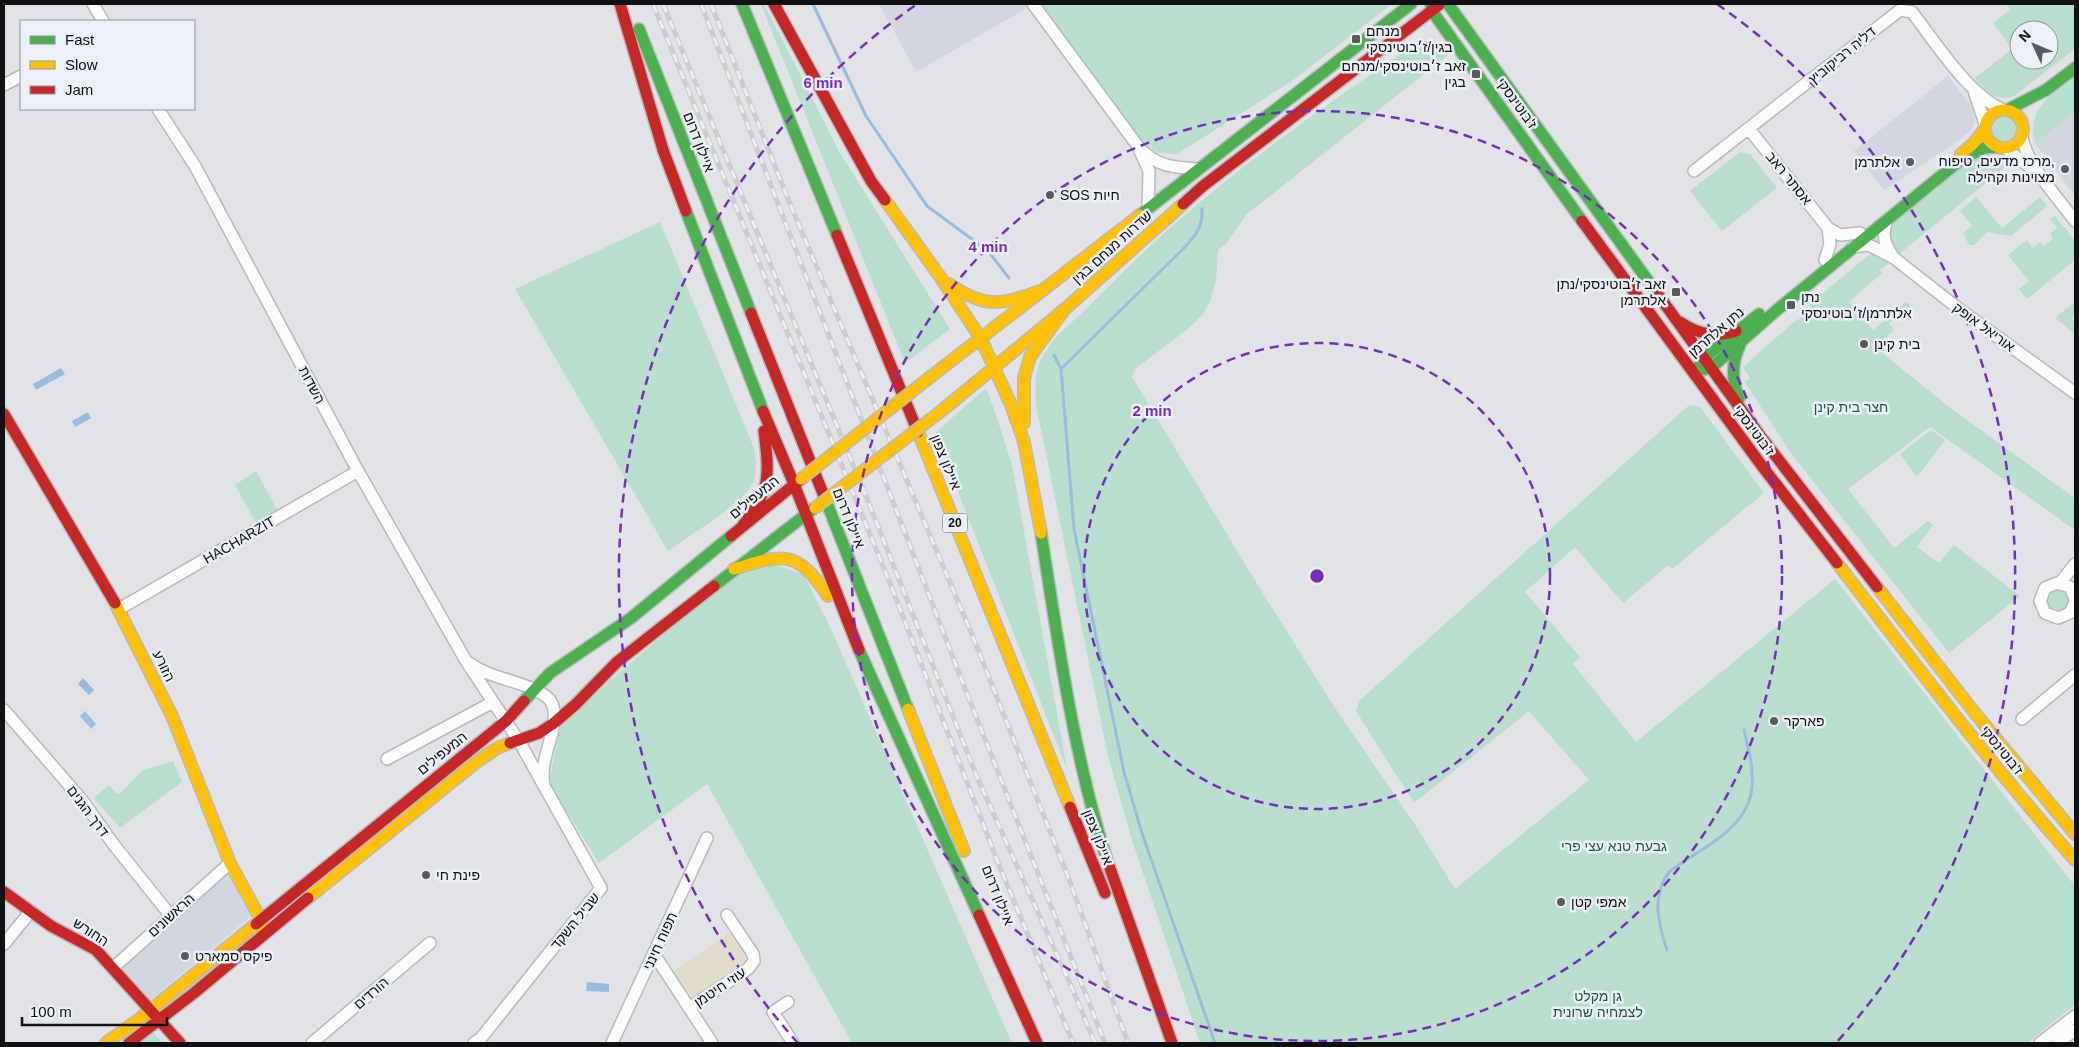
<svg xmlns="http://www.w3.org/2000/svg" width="2079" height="1047" viewBox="0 0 2079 1047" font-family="Helvetica,Heebo,sans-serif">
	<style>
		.built { fill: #d2d6e0 }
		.green { fill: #b8dece; fill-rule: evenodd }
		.sand { fill: #e2ddca }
		.water { fill: #97bce0 }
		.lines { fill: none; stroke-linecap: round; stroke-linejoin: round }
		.stream { stroke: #97bce0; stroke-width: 3 }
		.street-casing { stroke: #b8babd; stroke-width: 14 }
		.fast-casing { stroke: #b8babd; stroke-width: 14 }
		.slow-casing { stroke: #b8babd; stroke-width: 14 }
		.jam-casing { stroke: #b8babd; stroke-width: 14 }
		.street { stroke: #fafbfb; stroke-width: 11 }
		.fast { stroke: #4caf50; stroke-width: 11 }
		.slow { stroke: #ffc107; stroke-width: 11 }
		.jam { stroke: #c62828; stroke-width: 11 }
		.rail-casing { stroke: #cdcdce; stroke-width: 5 }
		.rail { stroke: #ebeff7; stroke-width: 3; stroke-dasharray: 9; stroke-linecap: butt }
		.slow-bridge-casing { stroke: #b8babd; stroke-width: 14; stroke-linecap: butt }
		.slow-bridge { stroke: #ffc107; stroke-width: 11 }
		.ring { fill: none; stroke: #7b2cbf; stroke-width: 2.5; stroke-dasharray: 9 6 }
		.poi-dot { fill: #595a5d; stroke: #ebeff7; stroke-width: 2 }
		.labels { text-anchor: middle; stroke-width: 5; stroke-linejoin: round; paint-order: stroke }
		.shield { fill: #ebeff7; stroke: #525457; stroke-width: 1 }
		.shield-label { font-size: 12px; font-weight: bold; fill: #101113 }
		.poi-label { font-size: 14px; fill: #101113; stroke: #ebeff7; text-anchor: start }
		.street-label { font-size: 14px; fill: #101113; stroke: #ebeff7 }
		.park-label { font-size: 14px; fill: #205941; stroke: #ebeff7 }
		.centre { fill: #7b2cbf; stroke: #ebeff7; stroke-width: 2.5 }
		.ring-label { font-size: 15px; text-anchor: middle; font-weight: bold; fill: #7b2cbf; stroke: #ebeff7; stroke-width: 5; stroke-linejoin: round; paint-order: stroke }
	</style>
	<rect width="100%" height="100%" fill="#e1e3e7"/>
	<!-- built -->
	<path class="built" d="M879 4H1034L916 72Z
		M1948 76 1972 107 1975 120 1972 129 1958 141 1884 190 1854 151Z
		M2075 112V196L2035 143Z
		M228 868 254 914 149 1001 118 967Z"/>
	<!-- green -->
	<path class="green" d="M761 4H764L840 153 950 329 905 363Z
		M1034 4H1392L1292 81 1177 154 1158 153 1143 144Z
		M2006 4H2075V49L2014 96C1995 103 1986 91 1975 78L2012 49 1993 23 2010 10ZM2019 30H2049V60H2019Z
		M1425 41 1435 44 1448 55 1246 215 1226 244 1218 250 1216 280 1211 299 1204 313 1189 328 1135 369 1132 377 1262 592 1333 705 1416 826 1455 889 1589 780 1529 711 1414 803 1356 711 1359 701 1687 407 1693 405 1700 407 1764 493 1672 569 1668 565 1623 603 1575 547 1525 592 1580 657 1573 664 1636 742 1835 579 2075 886V1005L2027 1043H1200L1131 837 1108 756 1036 405C1034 374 1036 361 1057 336 1098 299 1136 257 1178 221 1251 157 1332 101 1412 46Z
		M2075 76V112L2035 143C2026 110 2051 93 2075 76Z
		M1991 129a13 13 0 1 1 26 0a13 13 0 1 1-26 0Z
		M1740 152 1750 154 1777 188 1722 231 1690 191Z
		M1984 154 2001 158 2010 163 1898 255C1889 245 1886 235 1891 221L1951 175Z
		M1976 197 2002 228 2040 197 2047 206 2011 236 1987 232 1974 245H1969L1963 233 1972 226 1960 211Z
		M2055 216 2075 241V260L2027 299 2019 289 2029 281 2008 255 2027 240 2033 248 2040 242 2044 246 2053 239 2050 234 2057 228 2050 219Z
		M660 222 754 448C756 459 757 472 753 483 745 502 687 537 668 551L515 289Z
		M1872 252 1889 263 1880 270 1882 273 1849 302 1873 330 1906 302 1910 306 1889 323 1894 330 1877 345 1881 352 1953 410 2075 498V530L1930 427 1848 489 1894 548 1928 521 1933 525 1917 547 1939 563 1954 545 2020 596 1949 653 1790 452 1745 382 1750 378 1743 367 1795 321 1816 311 1809 305Z
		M2074 303 2075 304V314L2072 319 2075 322V334L2056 319 2058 315Z
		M986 388 995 412 1012 465 1067 769 935 433Z
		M1931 430 1945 440 1917 477 1900 454Z
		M256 471 279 513 258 526 235 485Z
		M772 563 804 575 831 629 1012 1043H852L707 784 599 863 549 783 560 728 613 678 735 574Z
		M2046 601a12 12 0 1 1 24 0a12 12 0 1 1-24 0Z
		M173 761 182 782 120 828 94 798 109 785 117 794 123 791 143 770Z
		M152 1032 163 1043H139Z"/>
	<!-- sand -->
	<path class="sand" d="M730 932 747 958 746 965 692 1002 672 972Z"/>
	<!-- water -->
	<path class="water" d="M61 368 65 374 36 390 33 384Z
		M88 412 91 418 75 427 72 421Z
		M83 678 94 690 89 695 78 684Z
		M85 711 96 724 91 729 80 716Z
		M587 982 609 984V992L586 991Z"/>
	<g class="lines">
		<!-- stream -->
		<path class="stream" d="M813 4 866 116 927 206 988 251 1009 278
			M1054 355 1061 369 1074 529 1124 772 1142 833 1215 1043
			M1061 369 1185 247C1196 235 1203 226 1202 209
			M1667 950C1658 924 1651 893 1670 871 1698 850 1743 832 1751 794 1755 774 1749 750 1744 730"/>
		<!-- street casing -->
		<g class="street-casing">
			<path id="street" d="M93 4 103 21
				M1033 4 1140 149C1159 167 1172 167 1198 169
				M4 85 21 76
				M1974 91 1985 124
				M158 109 195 166 358 471 466 661 519 741 601 888 481 1038 474 1043
				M1749 129 1828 228 1840 235 1860 233
				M2022 136C2026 164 2058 198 2075 221
				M2005 148 2035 171
				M1140 151 1149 171 1148 207
				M1694 171 1900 10 1912 12C1935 42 1969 96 2004 110
				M1887 220C1881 235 1885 244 1893 257
				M1853 247 1866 245 1871 246 1894 258 1959 309 2075 393
				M1825 260 1830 244 1828 228
				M2060 583 2075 564
				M2075 599 2070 587 2057 583 2045 588 2040 601 2045 613 2058 618 2070 613 2075 602
				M119 609 358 471
				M469 663C492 680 527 681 547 697 556 704 555 718 553 729 549 746 540 768 544 785
				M4 710 82 800 114 845 170 915
				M2022 719 2075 675
				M387 759 493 702
				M4 944 31 911
				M654 954 712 1043
				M113 968 230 863
				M788 1002 773 1012 793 1043
				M689 1008 748 969 754 961 753 954 727 915
				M312 1043 430 943
				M612 1043 707 838
				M2040 1043 2075 1016
				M2057 1043 2075 1030"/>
		</g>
		<!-- fast casing -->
		<g class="fast-casing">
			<path id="fast" d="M742 4 837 235
				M1431 4 1432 11 1582 221
				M1448 4 1659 296
				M639 29 751 313
				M2007 110 2046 90 2075 68
				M686 211 763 411
				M1140 215 1411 4
				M1699 365 1704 358 1759 314
				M1702 370 1711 368 1778 309 1958 162 1984 148 1997 147
				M1739 399C1732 380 1731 364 1740 345
				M826 501 908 709
				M1041 533C1058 642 1073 752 1106 857
				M714 586 813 509
				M859 650 979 915
				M524 701 550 673 631 618 731 536"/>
		</g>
		<!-- slow casing -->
		<g class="slow-casing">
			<path id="slow" d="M1985 129a19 19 0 1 1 38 0a19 19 0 1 1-38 0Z
				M1961 154 1974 143 1985 128
				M885 200 941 278 981 339 1012 407 1024 442 1041 533
				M949 284C986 309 1000 305 1040 291
				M929 378 1140 215
				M945 408 1065 309 1183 204
				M1024 423V378L1030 357 1065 309
				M918 432 1070 807
				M1837 563C1915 664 1991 765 2075 860
				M734 569C784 553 797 550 828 596
				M1877 587 1974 712 2075 834
				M115 603 172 716 230 863 261 920 262 928
				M908 709 964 851
				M308 898 474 764 497 748 510 743
				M106 1043 142 1017 256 924"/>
		</g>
		<!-- jam casing -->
		<g class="jam-casing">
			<path id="jam" d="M620 4 663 150 686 211
				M774 4 871 181 885 200
				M1183 204 1203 186 1439 5
				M1582 221 1765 470 1837 563
				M837 235 918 432
				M1659 296 1761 437 1877 587
				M751 313 826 501
				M1680 322C1698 334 1715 338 1736 331
				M763 411 794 484 859 650
				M4 414 115 603
				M743 525C772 490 769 473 764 431
				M731 536 801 479
				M510 743 539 733 554 723 576 704 617 662 714 586
				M1070 807 1105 893
				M1106 857 1172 1043
				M4 892 51 926 96 950 180 1043
				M979 915 1037 1043
				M256 924 506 721 524 701
				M129 1043 194 993 308 898"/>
		</g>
		<!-- street -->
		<use href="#street" class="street"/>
		<!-- fast -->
		<use href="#fast" class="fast"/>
		<!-- slow -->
		<use href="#slow" class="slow"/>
		<!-- jam -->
		<use href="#jam" class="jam"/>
		<!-- rail casing -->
		<g class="rail-casing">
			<path id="rail" d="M653 4 890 583 999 865 1073 1043
				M663 4 868 501 977 777 1072 988 1095 1043
				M701 4 966 691 1105 1043
				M711 4 788 199 973 637 1070 882 1128 1043"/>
		</g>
		<!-- rail -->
		<use href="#rail" class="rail"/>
		<!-- slow-bridge casing -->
		<g class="slow-bridge-casing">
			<path id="slow-bridge" d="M801 479 929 378
				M815 508 945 408"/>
		</g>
		<!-- slow-bridge -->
		<use href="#slow-bridge" class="slow-bridge"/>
	</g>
	<!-- distance rings -->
	<g class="ring">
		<circle cx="1317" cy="576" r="233"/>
		<circle cx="1317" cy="576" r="465"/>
		<path d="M798 1043A698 698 0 0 1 917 4M1717 4A698 698 0 0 1 1836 1043"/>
	</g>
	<!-- markers -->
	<g class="poi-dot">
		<rect x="1351" y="34" width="10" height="10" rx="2.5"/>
		<rect x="1471" y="69" width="10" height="10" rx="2.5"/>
		<circle cx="1910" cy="162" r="5"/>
		<circle cx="2065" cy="169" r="5"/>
		<circle cx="1050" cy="195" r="5"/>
		<rect x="1671" y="287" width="10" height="10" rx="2.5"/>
		<rect x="1786" y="300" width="10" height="10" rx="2.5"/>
		<circle cx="1864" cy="344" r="5"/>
		<circle cx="1774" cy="721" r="5"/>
		<circle cx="426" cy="875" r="5"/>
		<circle cx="1561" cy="902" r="5"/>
		<circle cx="185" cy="956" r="5"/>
	</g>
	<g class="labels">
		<!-- shield labels -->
		<rect class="shield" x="942.5" y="513.5" width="25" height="19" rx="4"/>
		<g class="shield-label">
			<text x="955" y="527">20</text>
		</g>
		<!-- poi labels -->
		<g class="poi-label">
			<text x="1366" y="36">מנחם<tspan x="1366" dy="16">בגין/ז׳בוטינסקי</tspan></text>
			<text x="1466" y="71" text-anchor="end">זאב ז׳בוטינסקי/מנחם<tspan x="1466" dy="16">בגין</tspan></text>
			<text x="2055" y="166" text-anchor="end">מרכז מדעים, טיפוח,<tspan x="2055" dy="16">מצוינות וקהילה</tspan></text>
			<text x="1900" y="167" text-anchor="end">אלתרמן</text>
			<text x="1060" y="200">SOS חיות</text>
			<text x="1666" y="289" text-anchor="end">זאב ז׳בוטינסקי/נתן<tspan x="1666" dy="16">אלתרמן</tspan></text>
			<text x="1801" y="302">נתן<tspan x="1801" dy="16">אלתרמן/ז׳בוטינסקי</tspan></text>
			<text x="1874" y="349">בית קינן</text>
			<text x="1784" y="726">פארקר</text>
			<text x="436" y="880">פינת חי</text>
			<text x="1571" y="907">אמפי קטן</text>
			<text x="195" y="961">פיקס סמארט</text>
		</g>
		<!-- street labels -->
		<g class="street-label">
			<text transform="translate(1841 56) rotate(-39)" y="5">'דליה רביקוביץ</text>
			<text transform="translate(1517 103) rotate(54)" y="5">ז'בוטינסקי</text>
			<text transform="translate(699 142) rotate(69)" y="5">איילון דרום</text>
			<text transform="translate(1789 178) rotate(51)" y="5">אסתר ראב</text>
			<text transform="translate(1112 247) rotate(-42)" y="5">שדרות מנחם בגין</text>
			<text transform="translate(1984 327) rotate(36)" y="5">אוריאל אופק</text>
			<text transform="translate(1716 332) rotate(-41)" y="5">נתן אלתרמן</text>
			<text transform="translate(312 385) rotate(62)" y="5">השדות</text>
			<text transform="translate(1754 430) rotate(53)" y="5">ז'בוטינסקי</text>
			<text transform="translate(946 462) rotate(68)" y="5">איילון צפון</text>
			<text transform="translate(754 497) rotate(-39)" y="5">המעפילים</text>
			<text transform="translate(849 518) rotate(68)" y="5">איילון דרום</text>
			<text transform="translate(239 540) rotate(-30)" y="5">HACHARZIT</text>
			<text transform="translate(164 666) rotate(64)" y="5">הזורע</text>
			<text transform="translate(2002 750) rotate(51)" y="5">ז'בוטינסקי</text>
			<text transform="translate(442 753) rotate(-39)" y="5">המעפילים</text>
			<text transform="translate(88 811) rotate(53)" y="5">דרך הגנים</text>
			<text transform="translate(1098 837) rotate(68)" y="5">איילון צפון</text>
			<text transform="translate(998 895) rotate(68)" y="5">איילון דרום</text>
			<text transform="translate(171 915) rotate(-42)" y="5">הראשונים</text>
			<text transform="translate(575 921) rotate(-51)" y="5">שביל השקד</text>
			<text transform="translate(91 932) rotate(33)" y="5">החורש</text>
			<text transform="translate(660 941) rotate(-65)" y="5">תפוח חינני</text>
			<text transform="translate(720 987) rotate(-34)" y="5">עוזי חיטמן</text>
			<text transform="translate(371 993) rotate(-41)" y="5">הורדים</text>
		</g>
		<!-- park labels -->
		<g class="park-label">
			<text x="1851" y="412">חצר בית קינן</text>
			<text x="1614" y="851">גבעת טנא עצי פרי</text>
			<text x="1598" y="1001">גן מקלט<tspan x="1598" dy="16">לצמחיה שרונית</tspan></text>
		</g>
	</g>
	<circle cx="1317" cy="576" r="8" class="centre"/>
	<g class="ring-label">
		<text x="823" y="88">6 min</text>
		<text x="988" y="252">4 min</text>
		<text x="1152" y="416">2 min</text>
	</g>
	<!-- border -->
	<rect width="2079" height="1047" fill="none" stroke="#101113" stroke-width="10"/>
	<!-- legend -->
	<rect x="20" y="20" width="175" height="90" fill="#ebeff7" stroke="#93969c"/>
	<rect x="30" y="36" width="25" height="8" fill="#4caf50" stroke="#93969c"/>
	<text x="65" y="45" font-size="15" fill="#101113">Fast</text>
	<rect x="30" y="61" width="25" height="8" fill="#ffc107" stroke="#93969c"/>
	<text x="65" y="70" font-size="15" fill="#101113">Slow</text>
	<rect x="30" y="86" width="25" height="8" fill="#c62828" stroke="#93969c"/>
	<text x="65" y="95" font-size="15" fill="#101113">Jam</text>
	<!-- north arrow -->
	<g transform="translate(2034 45) rotate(314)"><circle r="24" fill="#ebeff7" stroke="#93969c"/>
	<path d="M0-4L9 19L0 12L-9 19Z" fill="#595a5d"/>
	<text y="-8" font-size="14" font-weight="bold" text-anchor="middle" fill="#101113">N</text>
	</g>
	<!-- scale -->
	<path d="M22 1017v8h145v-8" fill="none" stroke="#101113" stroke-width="2.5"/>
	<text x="30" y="1017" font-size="15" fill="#101113" stroke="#ebeff7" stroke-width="4" paint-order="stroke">100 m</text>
</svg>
